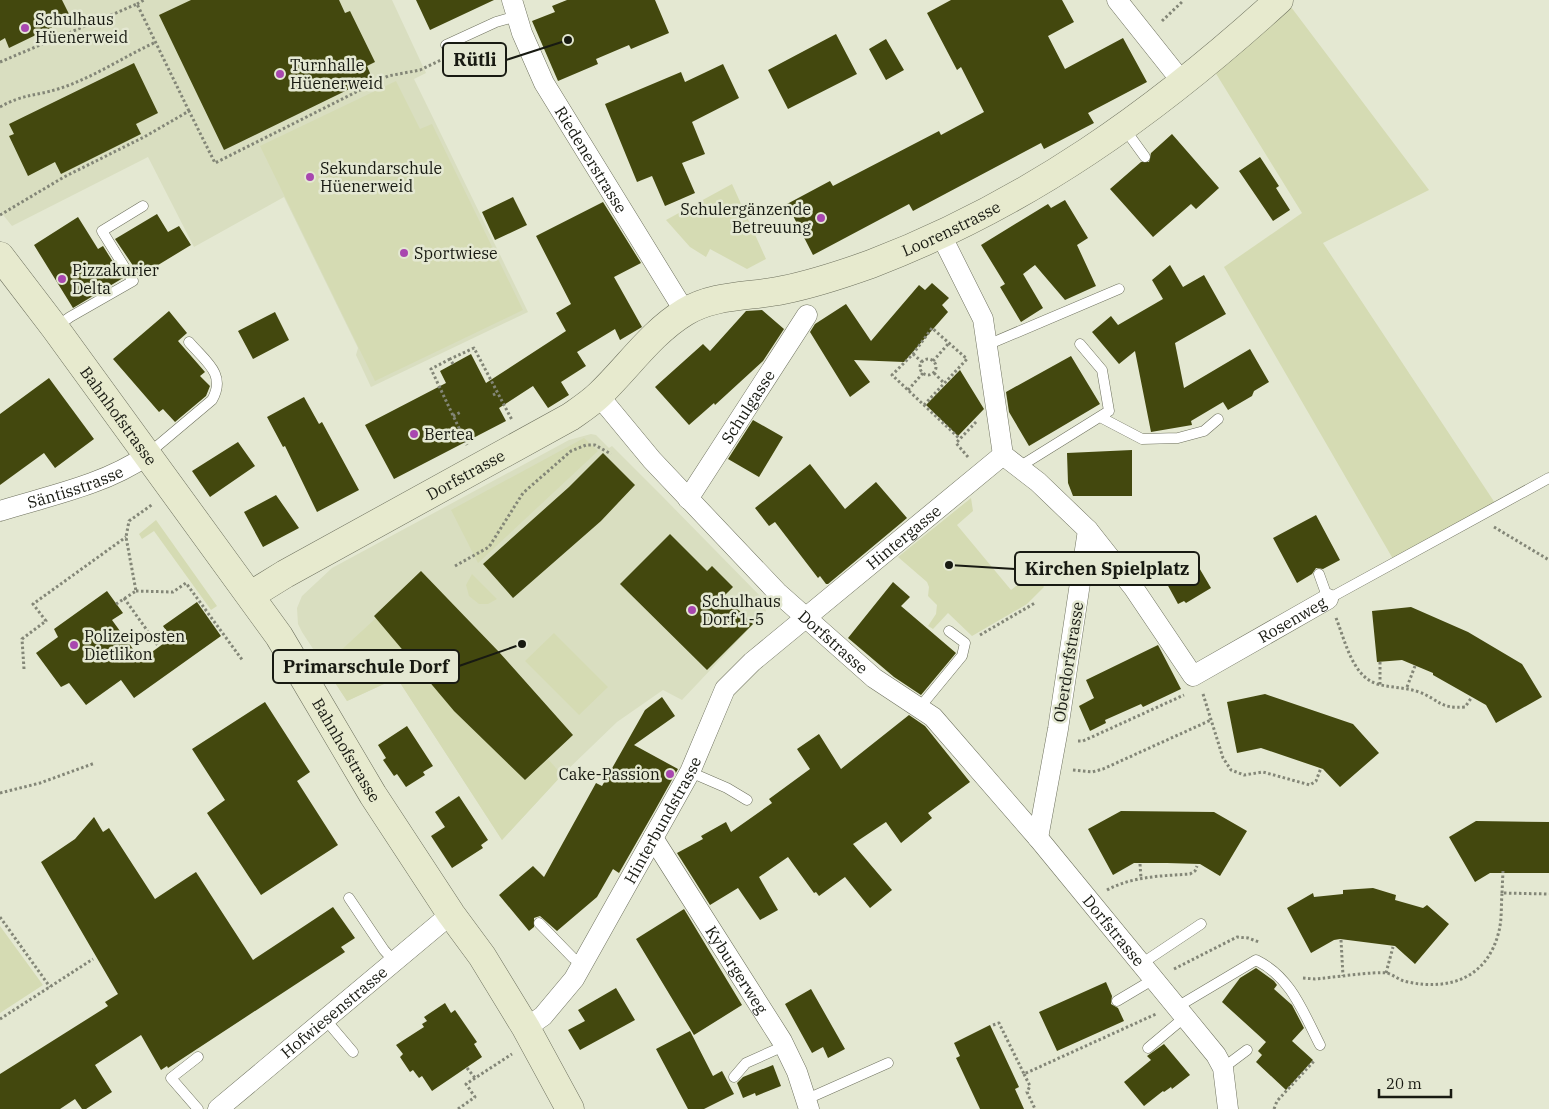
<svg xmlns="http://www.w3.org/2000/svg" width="1549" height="1109" viewBox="0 0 1549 1109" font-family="'IBM Plex Serif',serif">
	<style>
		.built { fill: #d9dec0 }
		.green { fill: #d5dbb3 }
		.building { fill: #43480e }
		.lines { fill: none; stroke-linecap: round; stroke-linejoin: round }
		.lane-casing { stroke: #6e715e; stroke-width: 11 }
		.street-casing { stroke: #6e715e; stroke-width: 21 }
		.secondary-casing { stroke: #6e715e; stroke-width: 29 }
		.path { stroke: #838677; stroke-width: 3; stroke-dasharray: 2.5 2.5; stroke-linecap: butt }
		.lane { stroke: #fff; stroke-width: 10 }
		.street { stroke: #fff; stroke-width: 20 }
		.secondary { stroke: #e7eace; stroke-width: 28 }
		.poi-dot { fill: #a847af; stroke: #e4e8d2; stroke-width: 2 }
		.labels { text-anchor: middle; stroke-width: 5; stroke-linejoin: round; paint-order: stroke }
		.poi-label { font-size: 16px; fill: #181a12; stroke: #e4e8d2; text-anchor: start }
		.street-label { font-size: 16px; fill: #181a12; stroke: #e4e8d2 }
		.leader { fill: none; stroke: #181a12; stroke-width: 2 }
		.callout-dot { fill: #181a12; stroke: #e4e8d2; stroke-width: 2 }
		.callout { fill: #e4e8d2; stroke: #181a12; stroke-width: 2 }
		.callout-label { font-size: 18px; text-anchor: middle; font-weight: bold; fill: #181a12 }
	</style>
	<rect width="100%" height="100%" fill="#e4e8d2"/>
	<!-- built -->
	<path class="built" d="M0 0H392L426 73 414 79 528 312 371 387 356 355 358 348 284 197 194 247 148 157 12 226 0 211Z
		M591 434 596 435 609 448 612 446 661 495 764 600 766 611 682 700 663 690 617 722 562 775 502 840 397 678 347 701 302 632 298 624 297 608 302 596 332 568 569 440Z"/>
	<!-- green -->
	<path class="green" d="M1291 7 1429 190 1323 243 1495 503 1393 559 1224 267 1302 213 1215 72Z
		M396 81 420 129 432 124 523 310 375 381 260 146Z
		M732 184 766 259 747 269 710 249 706 257 690 247 666 220Z
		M584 438 598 451 478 563 451 510Z
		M971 498 973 511 957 525 1011 590 1033 573 1044 587 1027 604 972 636 948 613 933 629 928 626 936 614 937 605 928 596 929 587 927 582 898 557Z
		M156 520 217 606 211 610 154 531 142 539 139 534Z
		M472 574 497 599 488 604H479L469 596 466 585Z
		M376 618 457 714 525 780 548 759 562 775 502 840 397 678 347 701 324 666Z
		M554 633 608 687 579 715 525 661Z
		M0 926 43 985 0 1013Z"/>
	<!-- building -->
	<path class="building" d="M0 0H62L71 18 9 48 5 38 0 41Z
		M191 0H339L345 13 350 11 375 62 367 66 372 78 224 150 159 15Z
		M416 0H494L430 30Z
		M567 0H655L669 33 631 49 629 45 596 59 598 64 558 81 532 21 555 12 552 6Z
		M951 0H1062L1074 22 1048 36 1065 69 1123 38 1147 82 1088 113 1094 123 1044 149 1041 143 913 211 909 204 813 255 787 204 830 181 833 186 939 131 941 135 984 112 961 67 957 70 927 13Z
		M836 34 857 74 788 109 768 70Z
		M886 39 904 70 886 80 869 49Z
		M134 63 158 113 136 124 141 134 61 174 55 162 28 176 9 136 14 134 9 124Z
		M723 64 739 98 692 122 705 154 682 163 695 193 665 206 652 176 637 182 605 104 681 72 685 82Z
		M1172 134 1219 188 1196 209 1191 204 1153 237 1110 189 1141 162H1149L1151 153Z
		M1260 157 1279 186 1276 188 1290 210 1273 221 1239 171Z
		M513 197 527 225 495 240 482 212Z
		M1065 200 1088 238 1077 245 1096 286 1065 300 1035 265 1023 274 1043 308 1021 322 1000 287 1005 284 981 245 1048 204 1051 208Z
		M603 202 641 263 614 277 642 327 620 340 615 329 577 352 586 366 561 382 569 395 548 408 533 386 499 408 506 421 394 479 365 425 446 383 440 371 471 354 486 383 566 331 556 313 571 304 536 236Z
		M157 214 168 232 179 226 191 245 140 276 115 239Z
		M78 217 98 249 103 246 123 278 73 308 34 245Z
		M1170 265 1183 287 1204 275 1226 314 1175 343 1184 388 1250 349 1269 382 1254 391 1252 396 1228 410 1223 402 1191 421 1192 425 1151 432 1135 351 1119 364 1092 332 1111 316 1118 325 1163 299 1152 280Z
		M932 283 949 298 942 305 948 312 904 362 854 360 870 382 850 397 810 332 815 324 846 304 871 341 919 285 925 290Z
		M762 310 784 329 763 361 715 405 714 403 689 425 655 387 703 344 710 351 746 311Z
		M169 311 187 333 178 341 205 372 200 376 210 386 206 396 175 422 163 409 159 412 113 359Z
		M275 312 289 340 253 359 238 331Z
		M1071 356 1100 404 1029 446 1009 412 1006 392Z
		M960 370 984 409 958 436 926 405Z
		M49 378 94 439 55 468 44 453 0 485V414Z
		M304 397 319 424 322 422 359 490 317 512 285 446 283 447 267 417Z
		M753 420 783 437 759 477 728 459Z
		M238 442 255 466 210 497 192 471Z
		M1132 450V496H1073L1068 483 1067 453Z
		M603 453 635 485 601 521 513 598 483 564 569 487Z
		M810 464 845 509 876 482 907 518 828 584H826L820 576 818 578 775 522 769 526 755 508Z
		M276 495 299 528 263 547 244 512Z
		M1316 515 1340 560 1323 569 1316 568 1312 574 1297 583 1273 538Z
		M670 534 707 571 712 566 733 587 724 596 753 624 707 670 620 584Z
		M1191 554 1211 588 1186 603 1184 601 1178 604 1161 573Z
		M421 571 499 652 573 735 525 780 454 711 374 616Z
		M893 582 910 597 901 606 956 653 921 695 894 677 848 638Z
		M107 591 123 613 112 620 141 660 171 638 163 626 197 602 221 636 134 698 121 680 86 705 69 683 61 687 36 653 58 637 54 629Z
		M1411 607 1468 632 1522 664 1542 697 1496 723 1486 705 1433 675V673L1402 660 1377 662 1372 611Z
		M1158 645 1181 689 1143 707 1141 704 1105 720 1106 723 1090 731 1079 706 1094 698 1086 680Z
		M1265 694 1353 724 1379 753 1340 787 1323 769 1261 748 1237 753 1227 702Z
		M662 697 675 716 634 745 678 769 654 812 619 873 613 869 597 897 557 931 540 916 534 918V927L529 931 499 895 533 866 544 877 596 783 602 786 645 710Z
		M265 702 310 772 297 781 338 845 261 895 207 813 225 800 192 749Z
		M909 715 925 726 970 782 928 813 932 818 901 843 886 822 853 844 892 890 870 908 845 877 819 896 816 892 814 893 788 857 759 877 778 910 760 920 738 888 710 905 677 853 703 839 701 836 726 822 731 832 772 803 769 799 810 769 797 749 819 734 841 769Z
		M407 726 433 766 423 772 425 775 406 787 397 774 394 776 383 760 386 758 378 745Z
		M459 796 488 840 481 845 483 848 452 868 431 836 445 827 435 812Z
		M1121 811 1214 812 1247 831 1220 876 1200 864 1167 863H1134L1113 875 1088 829Z
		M94 817 103 832 109 828 155 899 196 872 253 960 333 907 355 938 341 947 345 952 168 1068 167 1066 161 1070 141 1035 95 1065 112 1092 86 1109H82L75 1099 60 1109H0V1074L108 1006 105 1002 118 994 41 862 75 839Z
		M1476 821 1549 822V873H1490L1475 882 1449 837Z
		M1373 888 1396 895 1395 900 1423 908 1427 905 1449 924 1415 964 1395 946 1340 939 1334 940 1311 953 1287 908 1313 893 1314 897 1343 894V890Z
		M684 909 742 1005 694 1035 636 939Z
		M1256 968 1274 981 1277 985 1274 989 1292 1005 1304 1028 1292 1041 1313 1060 1286 1090 1256 1062 1262 1055 1258 1051 1266 1042 1222 1002 1240 978Z
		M1106 982 1112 996 1111 1004 1118 1008 1124 1021 1057 1051 1039 1012Z
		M616 988 635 1020 580 1050 568 1030 585 1021 578 1010Z
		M811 989 845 1049 828 1058 823 1047 812 1053 785 1004Z
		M445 1003 451 1013 455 1010 477 1042 474 1044 482 1057 432 1091 422 1076 419 1078 413 1070 410 1072 400 1057 403 1054 396 1045 424 1027 422 1024 427 1021 424 1017Z
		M990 1025 1019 1087 1015 1089 1024 1109H980L956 1058 960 1056 954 1043Z
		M690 1031 713 1076 722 1071 734 1094 704 1109H688L656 1049Z
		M1164 1044 1190 1075 1172 1089 1171 1087 1164 1092 1163 1091 1144 1106 1124 1082 1151 1060 1147 1056Z
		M773 1065 781 1086 756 1096 755 1093 743 1098 737 1083 743 1077Z"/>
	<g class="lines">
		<!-- lane casing -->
		<g class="lane-casing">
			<path id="lane" d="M446 45 496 22 517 16
				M1124 128 1145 157
				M56 327 70 317 133 281 102 231 143 206
				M987 345 1119 289
				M1100 417 1142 439 1178 438 1204 431 1218 419
				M149 453 212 400C227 374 205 361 189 342
				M1019 467 1109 411 1102 370 1080 344
				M1319 574 1328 599 1549 478
				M920 707 962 656 965 643 949 631
				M690 772 727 788 747 800
				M349 898 384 950 394 961
				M539 923 573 958 583 963
				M1141 964 1201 924
				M1117 1001 1154 979
				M1177 1007 1256 960C1291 977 1303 1012 1320 1045
				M325 1019 353 1052
				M1148 1048 1185 1017
				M1223 1068 1247 1050
				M734 1077 746 1063 784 1046
				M807 1099 888 1063
				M198 1109 171 1078 198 1057"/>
		</g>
		<!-- street casing -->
		<g class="street-casing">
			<g id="street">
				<path id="s1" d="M512 0 522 33 544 83 685 312"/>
				<path d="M1117 0 1183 83"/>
				<path d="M941 235 983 319 1003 455 1038 482 1088 530 1058 729 1038 838"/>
				<path id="s2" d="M599 396 652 460 777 592 874 678 933 717 1038 838 1216 1055 1223 1068 1228 1109"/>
				<path id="s3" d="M688 499 807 315"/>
				<path id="s4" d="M0 511C48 496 104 485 146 456"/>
				<path id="s5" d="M1088 530 1133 587 1193 676 1328 599"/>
				<path id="s6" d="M653 838 782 1041 797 1072 809 1109"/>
				<path id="s7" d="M526 1028 543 1016 574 979 690 772 725 689 752 662 1003 455"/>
				<path id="s8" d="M218 1109 451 914"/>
			</g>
		</g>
		<!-- secondary casing -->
		<g class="secondary-casing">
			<g id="secondary">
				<path id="s9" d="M0 256 55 328 279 636 373 795 451 914 482 956 526 1028 570 1109"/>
				<path id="s10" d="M251 595 285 574 570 417C580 410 591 403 600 394 628 367 652 332 685 312 715 294 750 297 783 290 813 284 843 274 871 264 1028 204 1156 112 1279 0"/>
			</g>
		</g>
		<!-- path -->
		<path class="path" d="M137 4 144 0
			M1162 21 1183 1
			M0 62 137 4 189 111
			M0 107C23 94 35 96 58 89 93 78 123 57 156 42
			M0 215 64 177 144 137 189 111 215 163 388 76 420 70 441 60
			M913 354 922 362
			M450 359 431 369 467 445
			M920 367a8 8 0 1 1 16 0a8 8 0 1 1-16 0Z
			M933 361 949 343
			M453 364 450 359 474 348 512 420
			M934 373 944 383
			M908 390 923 373
			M493 395 497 393
			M924 405 967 359 932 328 913 354 892 375 960 439
			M453 416 461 412
			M968 457 956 443 977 421
			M1494 527 1549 560
			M455 566 489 547 523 493 571 451 586 445H595L611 454
			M136 591 173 592 186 583 243 661
			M124 598 159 647
			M116 604 136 591 126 537 129 521 153 504
			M1336 618C1345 640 1352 676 1377 684 1391 688 1405 687 1419 692 1440 700 1439 709 1465 707L1472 697
			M980 635 1035 603
			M1380 662V685
			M24 669 22 639 46 621 33 604 126 537
			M1407 687 1415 666
			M1203 694 1223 758 1231 770 1244 775 1263 772 1310 785 1316 781 1321 768
			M1078 741H1083L1184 695
			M1073 770 1092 772 1103 769 1211 720
			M0 793 40 783 95 763
			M1140 864 1141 878
			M1107 890C1133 876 1162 876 1190 874L1195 871 1197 866
			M1502 893 1503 871
			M0 917 50 987
			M1341 940 1343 976
			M1174 969 1237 937 1248 938 1259 942
			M1386 973 1393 947
			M1303 978 1315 979C1328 978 1377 971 1387 973 1394 975 1400 981 1408 982 1451 991 1488 977 1499 931 1502 919 1501 905 1502 893L1549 894
			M0 1019 93 959
			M993 1025 999 1023 1024 1074 1156 1014
			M467 1068 475 1078
			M1024 1074 1030 1086 1027 1092 1035 1109
			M458 1109 475 1097 466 1084 512 1054
			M1274 1109 1277 1101 1315 1060"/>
		<!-- lane -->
		<use href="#lane" class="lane"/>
		<!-- street -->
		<use href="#street" class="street"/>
		<!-- secondary -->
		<use href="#secondary" class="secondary"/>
	</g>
	<!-- markers -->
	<g class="poi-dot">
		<circle cx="25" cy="28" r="5"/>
		<circle cx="280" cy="74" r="5"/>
		<circle cx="310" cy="177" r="5"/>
		<circle cx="821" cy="218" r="5"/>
		<circle cx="404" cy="253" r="5"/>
		<circle cx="62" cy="279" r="5"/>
		<circle cx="414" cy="434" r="5"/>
		<circle cx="692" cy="610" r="5"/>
		<circle cx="74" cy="645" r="5"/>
		<circle cx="670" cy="774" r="5"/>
	</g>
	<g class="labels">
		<!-- poi labels -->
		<g class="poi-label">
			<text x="35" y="25">Schulhaus<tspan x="35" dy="18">Hüenerweid</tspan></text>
			<text x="290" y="71">Turnhalle<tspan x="290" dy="18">Hüenerweid</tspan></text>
			<text x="320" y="174">Sekundarschule<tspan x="320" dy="18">Hüenerweid</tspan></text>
			<text x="811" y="215" text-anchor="end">Schulergänzende<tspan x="811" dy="18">Betreuung</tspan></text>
			<text x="414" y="259">Sportwiese</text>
			<text x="72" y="276">Pizzakurier<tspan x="72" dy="18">Delta</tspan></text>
			<text x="424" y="440">Bertea</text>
			<text x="702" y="607">Schulhaus<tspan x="702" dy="18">Dorf 1-5</tspan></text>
			<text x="84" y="642">Polizeiposten<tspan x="84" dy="18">Dietlikon</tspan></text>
			<text x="660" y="780" text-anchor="end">Cake-Passion</text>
		</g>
		<!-- street labels -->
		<g class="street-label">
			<text dy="6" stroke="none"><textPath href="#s1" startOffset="179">Riedenerstrasse</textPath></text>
			<text dy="6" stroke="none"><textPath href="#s10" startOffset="802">Loorenstrasse</textPath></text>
			<text dy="6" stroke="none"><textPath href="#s3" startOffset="110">Schulgasse</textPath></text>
			<text dy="6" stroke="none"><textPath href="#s9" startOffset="199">Bahnhofstrasse</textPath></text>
			<text dy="6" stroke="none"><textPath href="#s10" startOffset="246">Dorfstrasse</textPath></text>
			<text dy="6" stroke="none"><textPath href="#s4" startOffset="79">Säntisstrasse</textPath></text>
			<text dy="6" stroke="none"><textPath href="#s7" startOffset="631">Hintergasse</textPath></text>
			<text dy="6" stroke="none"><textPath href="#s5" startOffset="294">Rosenweg</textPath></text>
			<text dy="6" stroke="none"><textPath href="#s2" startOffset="340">Dorfstrasse</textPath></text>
			<text transform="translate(1068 662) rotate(-81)" y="6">Oberdorfstrasse</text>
			<text dy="6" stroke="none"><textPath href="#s9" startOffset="604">Bahnhofstrasse</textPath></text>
			<text dy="6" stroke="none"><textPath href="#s7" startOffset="251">Hinterbundstrasse</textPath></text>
			<text dy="6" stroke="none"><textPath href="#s2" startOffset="745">Dorfstrasse</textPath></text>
			<text dy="6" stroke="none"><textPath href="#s6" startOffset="156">Kyburgerweg</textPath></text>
			<text dy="6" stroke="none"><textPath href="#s8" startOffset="151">Hofwiesenstrasse</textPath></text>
		</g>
	</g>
	<!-- callouts -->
	<path class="leader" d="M568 40L506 60M949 565L1015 569M522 644L459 666"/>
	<g class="callout-dot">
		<circle cx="568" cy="40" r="5"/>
		<circle cx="949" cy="565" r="5"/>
		<circle cx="522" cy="644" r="5"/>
	</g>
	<g class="callout">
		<rect x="443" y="43" width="63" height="33" rx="5"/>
		<rect x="1015" y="552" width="184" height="33" rx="5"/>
		<rect x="273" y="650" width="186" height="33" rx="5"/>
	</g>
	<g class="callout-label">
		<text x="475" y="66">Rütli</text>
		<text x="1107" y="575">Kirchen Spielplatz</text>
		<text x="366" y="673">Primarschule Dorf</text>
	</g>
	<!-- scale -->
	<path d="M1379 1089v8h72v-8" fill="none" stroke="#181a12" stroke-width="2.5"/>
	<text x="1386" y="1089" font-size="15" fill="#181a12" stroke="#e4e8d2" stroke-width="4" paint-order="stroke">20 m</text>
</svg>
